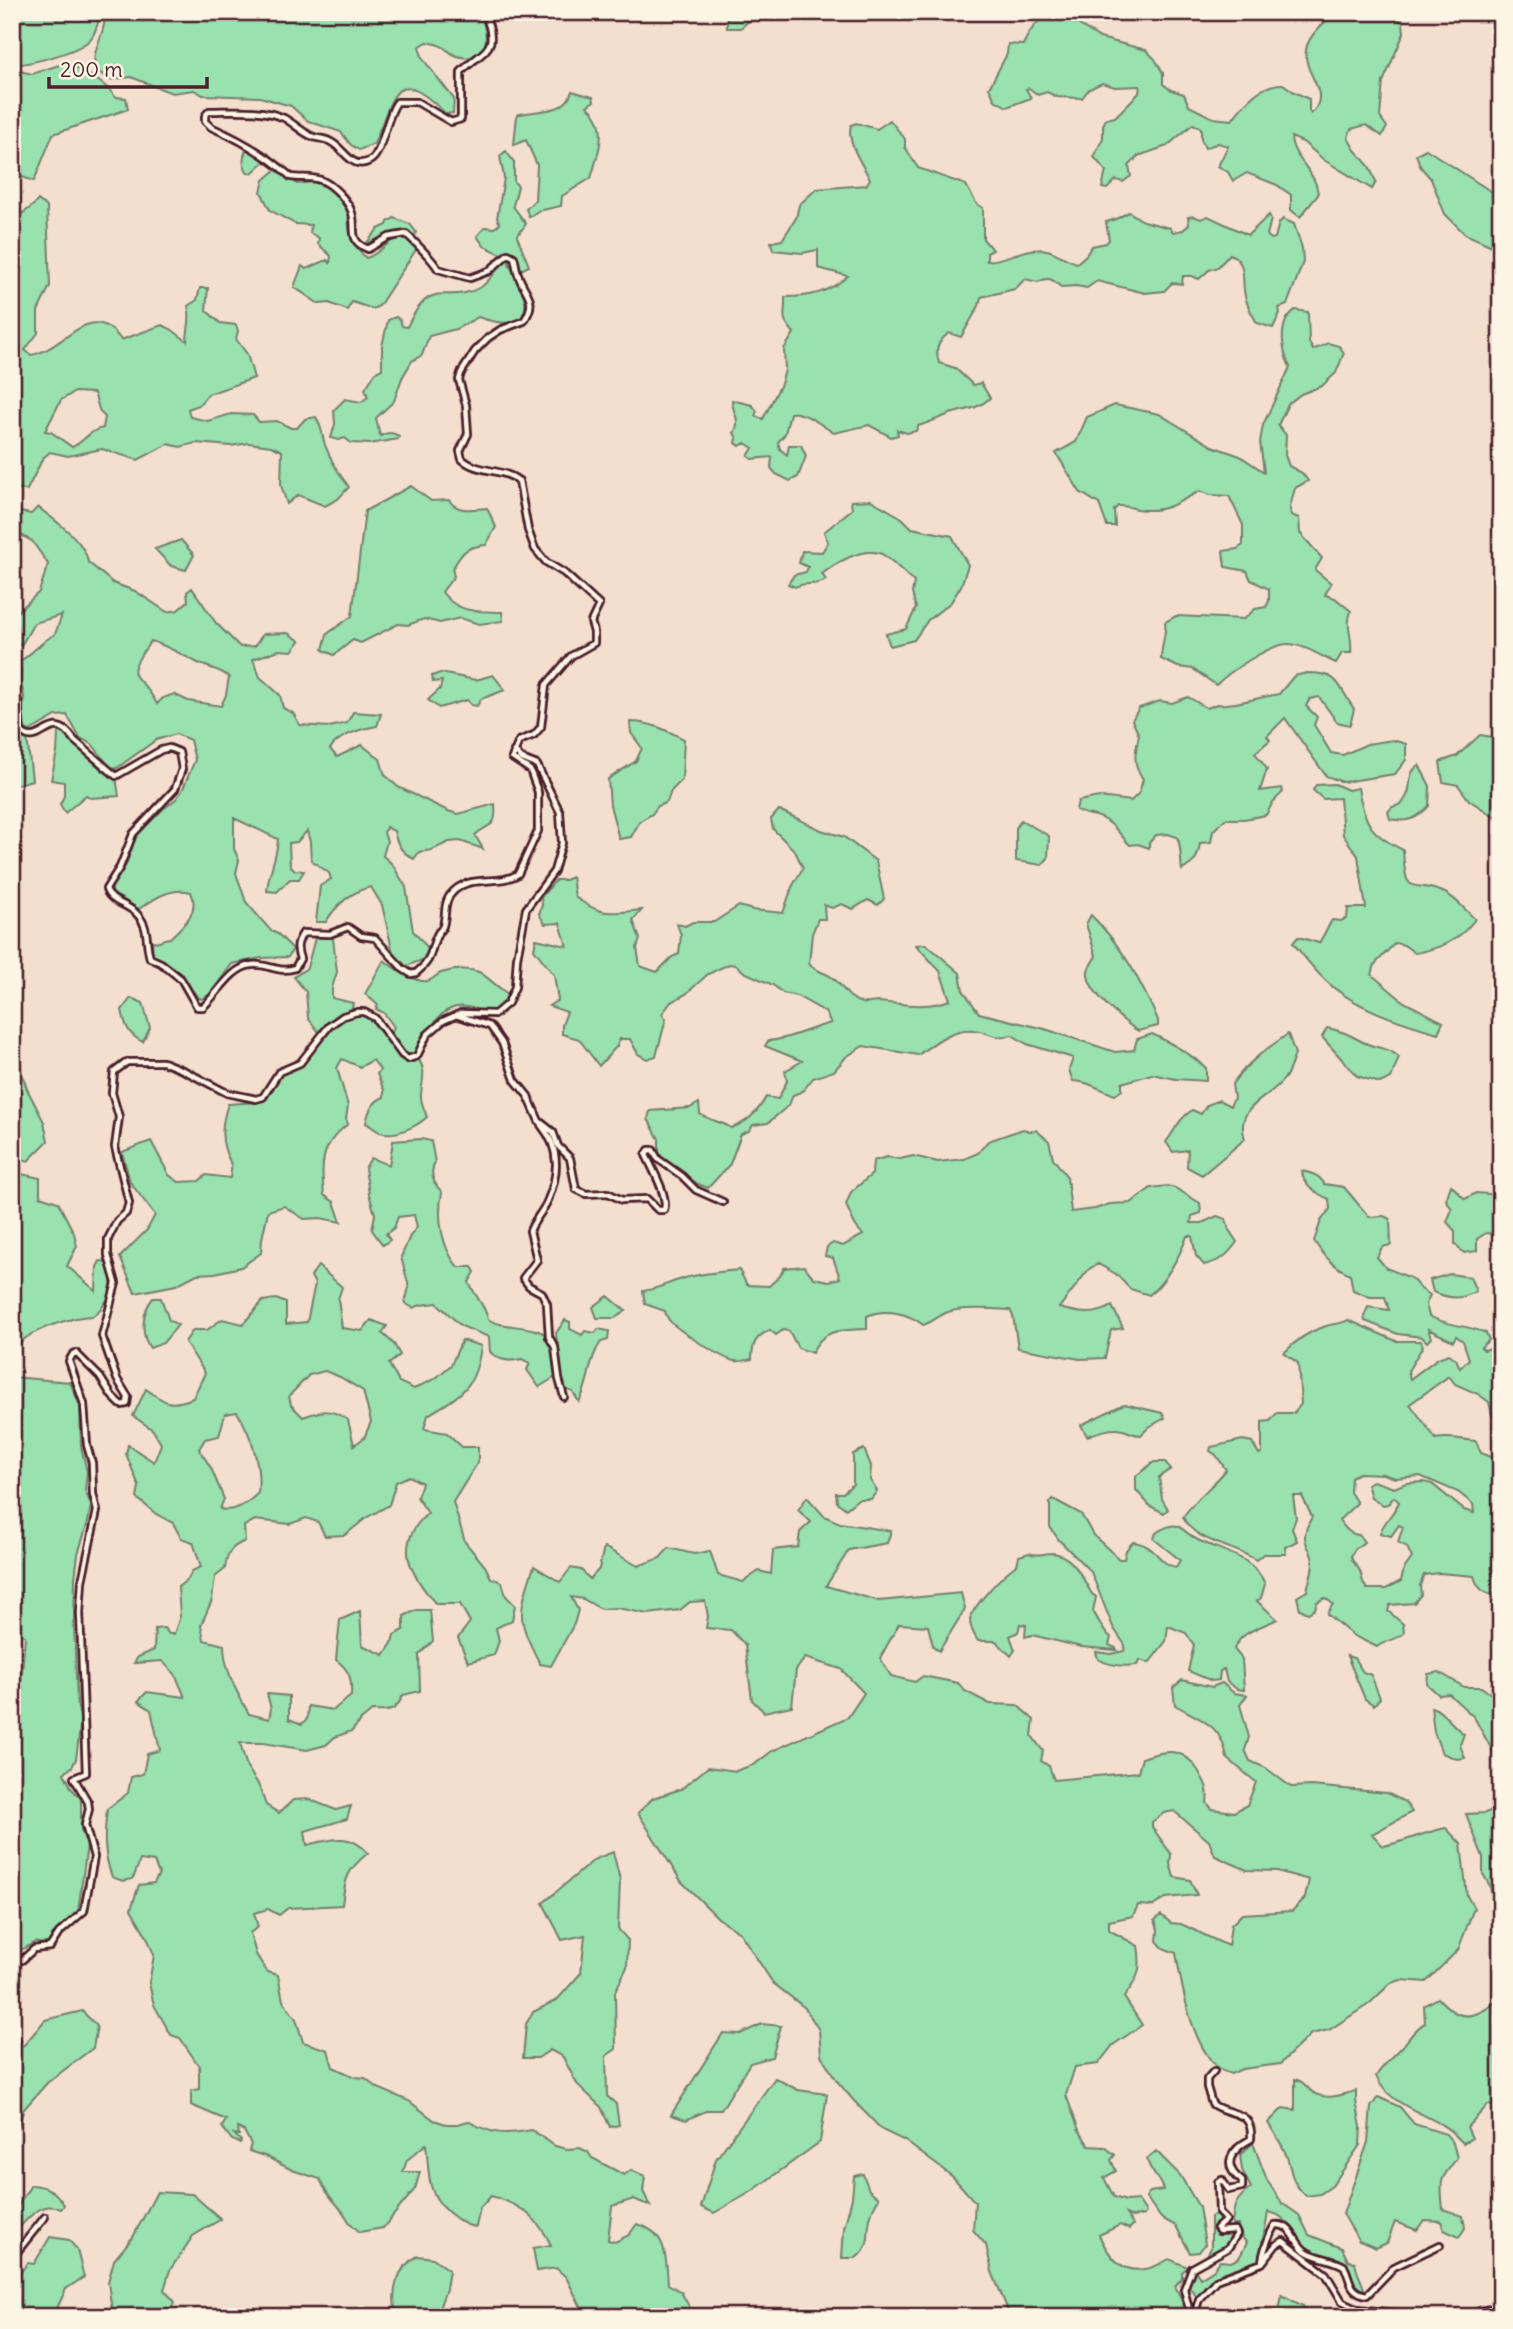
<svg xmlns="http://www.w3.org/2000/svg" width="1513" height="2329" viewBox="0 0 1513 2329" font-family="Delius,sans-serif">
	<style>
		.green { fill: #99e1af; stroke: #72806d; stroke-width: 2; fill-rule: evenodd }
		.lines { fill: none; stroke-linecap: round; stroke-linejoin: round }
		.street-casing { stroke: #4a1f2b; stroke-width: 10 }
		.street { stroke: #fcf5e5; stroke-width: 4.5 }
	</style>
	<rect width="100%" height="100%" fill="#f4dfce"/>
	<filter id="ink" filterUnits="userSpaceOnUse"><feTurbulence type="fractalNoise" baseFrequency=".0143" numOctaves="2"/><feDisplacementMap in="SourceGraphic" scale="14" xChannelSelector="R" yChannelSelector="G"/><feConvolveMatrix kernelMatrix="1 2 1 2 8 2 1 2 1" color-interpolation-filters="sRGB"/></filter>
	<g filter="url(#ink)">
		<!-- green -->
		<path class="green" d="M12 12H479C490 33 491 65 457 56 451 54 448 50 443 47 438 44 432 43 427 42L419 47 423 59 454 99 453 113 446 114C394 63 395 94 374 144L359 150 351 145 341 132 308 121 291 106 260 97 203 95 194 90 172 93 131 77 109 80C105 77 98 72 96 68 89 54 106 33 105 16H100C98 23 96 31 92 37 82 52 32 63 14 65L12 64Z
			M727 12H758L741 28H727Z
			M1051 12H1059L1100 38 1146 50 1155 59 1163 73V84L1171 90 1184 94 1189 106 1213 118 1232 120C1245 102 1261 84 1283 84L1294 92 1309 99V111L1311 114C1333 92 1303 76 1306 50 1307 37 1329 15 1341 12 1348 11 1377 10 1384 12 1390 14 1397 19 1403 22L1404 33 1383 82 1380 117 1387 127 1382 136 1366 125 1351 129 1348 138 1355 150 1369 166 1376 182 1372 189 1324 160 1303 142 1291 137C1292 159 1317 171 1318 195L1300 217 1291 210V195L1277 185 1247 173 1233 181 1228 172 1218 166 1228 146 1218 143 1205 148 1201 139V128L1193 124 1167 146 1138 156 1129 166 1131 176 1123 182 1116 180 1107 189 1102 188 1106 171 1094 157 1103 138V125L1106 119 1115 117 1139 93 1140 86 1115 87 1102 83 1089 89 1082 98 1057 97 1047 92 1038 95 1029 88 1026 89 1031 98 1007 107 995 100 989 88 1007 54 1008 44 1023 45C1030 30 1037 20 1051 12Z
			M65 63C78 67 109 85 115 97L126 98 128 109 53 134 34 181 22 177 12 179V69L32 74Z
			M572 91 593 97 594 101 587 106C611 124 598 154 591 178L562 196 561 206 538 211 529 217 526 209 535 200 537 165 526 140 514 145 517 115C537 109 566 115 572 91Z
			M890 120 905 139V147L918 168 966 185 976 203 983 208V239L993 250 987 253V261C1007 260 1027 246 1047 250 1054 251 1066 260 1077 263L1086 255 1092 246 1106 243 1109 240 1106 222 1116 219 1129 212 1143 221 1170 228 1173 232 1183 230 1189 225 1188 217 1193 216 1201 219 1208 216 1248 235 1269 215 1271 219 1267 235 1271 239 1275 238 1279 223 1283 219 1294 224 1302 248 1303 262 1287 305 1279 308 1280 313 1273 328 1257 323C1252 314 1247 306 1245 296 1241 280 1248 262 1230 254L1218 267 1209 270 1199 279 1192 276H1183L1182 284 1172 283 1164 291 1145 293 1097 281 1087 288 1076 286 1061 287C1052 279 1049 276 1038 282L1025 279 1015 289 981 297 979 306 961 337 949 333C937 342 935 349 939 363L955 368 973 385 981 383 990 398C977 410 966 409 950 414 939 418 929 423 918 426L916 431 907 433 897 430 898 435 891 437 869 425 834 433C822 426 804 410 790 413L785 434 778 442 780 449 787 455 789 445H801L806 456 798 477 790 481 776 474 771 468 772 457 752 459 748 456 753 448 745 443 740 446 736 443 737 438 734 433C742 420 732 413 732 400L752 405 757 411 755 416 763 419 781 384 785 370 784 349 794 333C779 315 786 319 785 297 810 297 828 293 848 276L818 268V250L802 253 773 250 771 242 782 240 796 218 799 205 816 189 866 185 870 179C862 164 846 142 851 125L856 123 877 129Z
			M253 148 267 159 252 173 247 172C243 163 242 159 246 150Z
			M1426 149 1501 198V248L1492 246 1465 234 1445 214 1431 179 1420 166 1416 154Z
			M506 151 514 162V182L518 186 513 206 526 224 517 236 529 266 521 270 513 253 501 254 484 246 477 236 485 227 494 228 500 224 497 218 504 178 500 156Z
			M279 167 297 184 313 182 324 186 334 192 349 213C347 233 352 244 366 258 382 254 388 236 407 237L417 248 379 306 373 309 352 302 347 310 329 303 319 304 294 287 302 266 306 269 327 260 330 263 331 256 318 244 319 238 310 233 311 225 295 224 270 210 261 192 264 180Z
			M38 200 47 207 50 286 38 311V333L25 350 31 355C65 350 90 297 121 340L162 325 171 329 187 341C187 329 192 318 188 306L197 300 200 288H208L206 310 220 323 236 325 238 331 236 339 247 354 254 378 208 394 199 405 188 409 190 417 208 421 231 414 253 415 259 422 277 421 291 428H297L305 419 316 417C322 427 322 435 325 445 331 461 339 474 349 487L338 499 325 506 298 495 287 504 281 485 282 451 271 446 249 443 231 446 196 443 180 447 168 444 138 460 102 449 68 456 50 452 43 458 27 490H15L12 494V226C19 211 29 212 38 200ZM75 392 94 393 100 412 105 417 103 428C89 430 84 442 72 447L51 432 45 431 61 400Z
			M394 218 410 224 416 232 415 236 400 231 366 244 378 229 387 225 388 222Z
			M508 259C511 273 523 286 525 301 528 331 495 323 478 317L456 329 429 336 422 355 412 361 402 378 394 401 376 418 380 436C388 432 391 432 399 436L398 439 370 444 351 443 345 438 339 440 331 438 335 424 334 410 345 399 361 402 368 397 365 389 376 372 382 369V346L388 320 396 317 400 320 402 326 407 327C433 273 445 307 481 287 492 280 498 265 508 259Z
			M1295 310 1308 312 1309 342 1313 350 1328 343 1339 346 1344 353 1336 373 1322 386 1301 394 1288 404 1278 425 1286 435 1285 455 1289 466 1302 473 1308 481 1295 488 1290 507 1291 515 1299 518 1300 533 1322 558 1315 570 1331 583 1325 595 1335 598 1351 611C1345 628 1353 635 1351 653H1342L1336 663C1322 657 1305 645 1289 644 1271 643 1229 672 1216 685L1193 669 1178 667 1161 659C1161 647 1167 630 1165 622L1176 616 1244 619 1255 609 1266 607 1269 601V589L1251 580 1247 571 1225 567 1223 551 1237 549 1243 545V525L1229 496 1210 495 1200 491C1182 500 1169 511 1146 510 1136 510 1128 505 1118 506L1114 510 1115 526H1107L1099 504 1080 492 1056 453 1076 442 1087 417 1115 405 1159 414 1212 446 1240 456 1264 472 1260 442 1263 425 1290 367C1282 351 1277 323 1295 310Z
			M411 486 431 501 449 500C457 513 474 509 487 508L496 527 486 545C464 547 463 552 452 569L454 576 442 592C458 614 477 611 502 612L503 621 479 624 460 618 440 623 424 619 408 625 398 624 361 643 353 640 334 655 323 650 327 634 352 616 365 511Z
			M871 500 902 518 912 528 952 536 968 565 961 586 951 602 928 620 914 640 890 646 886 634 906 629 916 608 912 593 914 582C906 575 888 555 879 553 860 548 836 563 822 574L826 580C816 587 805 581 795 587L788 584 794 575 806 572 808 567 799 563 802 551 822 552 828 542 824 532 852 509 851 501Z
			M12 507 20 512 31 514 38 507C55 521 85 540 88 562L113 583 135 591 167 612 178 610 188 601 187 592 192 588 216 623 240 647 255 646 263 634 288 633 300 641 292 651 279 650 253 659 260 677 280 695 283 708 293 713 300 725 329 727 347 723 353 712 381 714 377 726C363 728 337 736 330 749L337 757 362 745 380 759 385 775 398 787 448 811 458 814 495 804C497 830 489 822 475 835L483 849 460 841 449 842 432 850 419 852 414 859C401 852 397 845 394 831L386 827 384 833 387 841 383 856 392 864 406 887 413 931 429 949 422 960 404 967 393 953 382 905 371 887C353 890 335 906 326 922H316L320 886 331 879 329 873 311 860 310 842 307 831 297 842 289 843 290 865 295 870 304 871 299 879H290L277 892 267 891C268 873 277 858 278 839L234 818V849L239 860 236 873 246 902 271 931 278 934 293 949 288 957 261 958 232 964 209 995 201 999C193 994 192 988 186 981 178 970 165 961 153 955L152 941 160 942 164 939 170 938C184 925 200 912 191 892 171 887 155 898 139 909L112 893V887L126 865 136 836 162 810 176 799 182 791 195 760 190 740 176 734 156 740 117 768 110 767 92 744 80 738 67 715 56 716 30 731 25 729 22 725 24 696 20 680 21 670 19 662C32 654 41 642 55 634L62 615 34 623 22 644 15 647 12 645V617L39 592 48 564 32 541 12 530ZM151 641C168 646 182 655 198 663 208 668 220 669 229 677L226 695 221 706 188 701 174 694 163 698 157 704C140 670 119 683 151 641Z
			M181 540 194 555 186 570 171 566 155 549Z
			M440 673 476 680 493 675 505 690 481 699 477 706 471 705 467 700 439 708 428 700 440 689 442 681 433 682 432 676Z
			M1307 673C1340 673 1337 684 1354 709L1350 725 1337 722 1319 697 1310 699 1306 706 1317 717 1314 725 1331 753 1343 755 1367 744 1393 740 1406 744V760L1395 774 1343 782 1326 776 1285 718 1267 736 1270 740 1255 753 1267 769 1260 791 1282 788 1283 792 1273 802 1266 815 1244 819H1225L1213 831 1211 842 1200 843C1198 858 1195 863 1182 870 1180 858 1182 848 1177 837L1168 834 1156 835 1149 843V848L1138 844 1130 845C1119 835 1115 823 1099 817 1091 814 1084 815 1076 810L1078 801 1099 797 1131 801 1139 793 1143 779C1132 763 1135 753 1139 735L1132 720 1139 708 1160 701 1172 703 1188 697 1207 708 1217 704C1228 707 1264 696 1279 694L1294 676Z
			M12 694 18 699 14 733 18 738 27 737 32 780 12 786Z
			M630 722C651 722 666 730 684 739L682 780 671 791 667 802 658 806 652 814 640 821 631 837 619 839 610 805 608 779 636 761 642 748 631 733Z
			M62 731 104 772 116 777 119 796 91 798 86 795 65 813 60 804 64 796V782L51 780 57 752 58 734Z
			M1480 735 1492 737 1496 741 1494 747 1501 754V821L1469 800 1458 785 1443 782 1440 762 1457 756Z
			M1419 765 1430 786 1429 806C1417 819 1408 823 1390 819L1388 812 1392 807 1402 804C1404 800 1407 797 1408 793 1412 781 1407 773 1419 765Z
			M1335 784 1348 790 1358 788C1365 824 1370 834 1403 850 1406 901 1411 878 1445 893 1456 898 1466 911 1475 919 1459 941 1441 948 1415 953L1404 945 1395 943 1375 964 1372 975 1404 1002 1443 1022 1438 1033C1400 1022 1354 1008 1325 980 1313 969 1303 955 1293 943L1298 937 1319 943 1332 920 1341 921 1347 918 1348 908H1366L1358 856 1343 835 1340 798 1323 799 1313 790 1316 785Z
			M779 810 821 830 844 837 876 861 884 899 878 905 868 900 853 909 842 904 832 908 824 905 825 919H818L812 934 809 964C816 971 820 971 828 975 842 981 845 999 862 1003 867 1004 873 1002 878 1002 903 1004 926 1009 950 1000L940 971 916 945 926 944 960 973 963 990 979 1013 1045 1029 1115 1052 1134 1050 1137 1039 1152 1034C1171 1043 1190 1053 1206 1068V1081L1176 1079 1152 1074 1122 1083V1090L1115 1095C1101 1090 1088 1081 1073 1081L1069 1070 1073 1058 1027 1044 1012 1035C990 1040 992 1032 974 1030 953 1027 933 1044 918 1055L863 1046 846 1057 834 1071 813 1078 803 1091 793 1095 789 1105 768 1123 753 1125 749 1131 741 1134 730 1164 708 1188 698 1184 659 1157V1139L648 1119 650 1111 690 1108 699 1103 700 1114C710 1121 721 1121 731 1128 747 1123 758 1112 766 1097L778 1099 787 1081 785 1071 802 1061 765 1046 768 1041C788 1040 810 1028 831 1023L825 1012 797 996 783 993 773 985 744 972 736 965 729 964 708 974 686 994 671 1002 662 1014 666 1019 656 1056 647 1059 638 1054 630 1039H620L617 1046 599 1066 579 1039 562 1034V1025L567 1012 549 1006 558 1000 554 975 534 949 536 939 567 946 560 923 545 924 539 914 542 905 541 897 556 880H565L572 877 575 897C603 917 609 913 642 910L633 920 640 939 637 948 640 966 657 972 672 957 679 954 681 935 677 924 685 926 693 922H714L739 906 753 910 783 913 792 887 803 868 795 851 773 829 771 819Z
			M1021 820 1049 836 1048 858 1042 865 1016 861V828Z
			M1091 915C1124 948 1139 979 1158 1020V1026L1138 1031C1124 1022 1085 990 1088 971 1089 966 1094 960 1096 956L1086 924Z
			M315 938H333L337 972 332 988V998L353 1003 352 1008 318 1031 308 1018 306 992 294 977 307 968Z
			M384 960C393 968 416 983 427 981 433 980 436 975 441 973 452 970 468 968 479 972 484 974 502 991 509 995L499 1008 489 1013C482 1012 475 1008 467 1007 439 1002 428 1035 415 1053L407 1056 390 1036 394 1027 384 1013 376 1009 378 1005 365 994Z
			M131 998 143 1003 150 1028 143 1042C128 1035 125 1025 122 1010Z
			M356 1015 366 1016 373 1020 401 1058 414 1062 418 1059C427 1070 422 1081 421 1094 420 1101 424 1109 427 1117 416 1127 395 1137 380 1132 375 1130 370 1125 366 1123 368 1112 373 1101 384 1097V1090L377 1074 380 1070 373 1060 360 1067 342 1059 337 1068 348 1106 346 1119 348 1124C320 1145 321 1163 324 1195L334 1202 341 1222 320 1218 304 1219 284 1206 268 1211 262 1239 261 1253 241 1267 215 1273 197 1274 176 1285 135 1293 120 1257 147 1230 155 1215 130 1182 122 1152 151 1141 169 1175 179 1182 199 1181 206 1175 230 1178C233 1162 230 1164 225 1150 220 1135 223 1118 228 1104L257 1102 264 1099 277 1076 299 1067 335 1026 346 1018Z
			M1327 1028C1343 1031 1349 1035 1363 1042 1377 1049 1386 1046 1399 1057L1391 1078 1380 1083 1357 1076 1322 1037Z
			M1288 1034 1295 1054C1292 1062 1289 1073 1284 1079 1268 1100 1234 1106 1245 1139L1202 1175 1187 1167 1188 1150 1173 1152 1166 1142C1176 1129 1178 1120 1192 1110L1201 1114 1207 1105 1219 1100 1230 1106 1234 1098 1232 1084C1248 1062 1266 1049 1288 1034Z
			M12 1043 27 1089 44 1122 48 1141 28 1161 12 1155Z
			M1023 1129 1030 1131 1036 1130 1049 1141 1053 1158 1067 1177 1071 1212 1095 1209 1110 1204 1131 1203 1151 1188 1167 1186 1175 1188 1200 1203 1201 1213 1192 1216 1191 1223H1202L1217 1216 1226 1219 1229 1230 1237 1242C1227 1256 1221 1261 1204 1265L1196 1256 1192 1236H1187C1181 1254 1164 1284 1149 1295L1130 1289 1116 1274 1098 1264 1089 1269 1059 1308C1078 1313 1094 1317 1112 1306L1123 1328 1111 1330 1105 1358 1080 1359 1018 1348 1013 1316 1010 1310C996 1309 961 1307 948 1312 939 1315 933 1322 923 1325 909 1313 885 1308 867 1316V1329C844 1330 822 1328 812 1353L798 1348 789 1331 783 1330 776 1335 770 1330C756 1336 752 1344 752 1359 747 1360 740 1362 735 1361 726 1361 676 1329 670 1321 668 1319 666 1315 665 1311L645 1304 643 1291C657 1289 668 1283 682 1279 700 1273 720 1272 739 1270L747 1285 769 1286 780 1276 784 1268 804 1266 814 1278 829 1281 840 1278 833 1258 825 1256 827 1247 833 1243 843 1246 863 1235 855 1225 846 1205 851 1192 872 1174 873 1161 887 1157 900 1159 913 1156 938 1162 964 1159 978 1153 988 1141Z
			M421 1139 431 1141 435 1162C429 1173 433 1183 442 1192 437 1217 441 1247 458 1267H472L475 1272 469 1282C474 1295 485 1305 488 1319 505 1331 542 1321 552 1343 556 1353 556 1366 557 1376L539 1387 527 1370 530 1363 522 1359C509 1362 500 1361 490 1352L489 1337 461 1326 437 1303 421 1305 413 1308 405 1303 409 1287 401 1257 410 1236 417 1227 414 1215 398 1217 394 1228 386 1234 390 1240 383 1245 372 1230 375 1214 369 1194 365 1168 371 1158 389 1165 393 1141Z
			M1302 1171C1311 1173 1320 1175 1324 1184L1344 1187 1369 1217 1384 1216 1390 1219 1391 1245 1382 1247 1377 1257 1386 1268 1411 1278 1421 1289 1430 1295 1426 1304 1429 1316C1447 1326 1467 1325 1486 1333L1489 1340 1481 1347 1484 1350 1501 1345V1429L1492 1415 1489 1402 1478 1394 1455 1384 1449 1376 1410 1404 1436 1439C1450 1436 1462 1440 1476 1441L1481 1453 1494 1458 1501 1457V1597C1486 1594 1478 1591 1474 1576L1439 1573 1424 1575 1420 1586 1421 1595 1414 1603 1390 1605 1388 1611 1403 1624 1404 1633C1395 1641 1386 1640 1377 1647L1352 1635 1327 1614 1333 1604 1325 1598 1317 1602 1315 1609 1308 1613 1300 1609 1297 1597 1307 1591C1308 1584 1311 1577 1312 1570 1317 1544 1294 1548 1312 1517L1302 1496H1293L1296 1518 1292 1529 1297 1541 1285 1547 1286 1554H1263L1256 1560C1235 1546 1192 1541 1183 1517 1195 1499 1212 1487 1226 1470L1216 1455 1210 1451 1211 1447 1243 1440 1252 1442 1259 1454 1262 1452V1422L1270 1421 1277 1413H1294L1301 1404 1298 1363 1284 1353C1295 1341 1310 1331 1326 1326 1334 1323 1340 1325 1348 1320L1396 1341H1421L1423 1346 1408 1371 1410 1379 1438 1358 1449 1354 1456 1359 1460 1368 1469 1359 1463 1341 1456 1336 1453 1341 1428 1329 1431 1338 1427 1342 1422 1337 1398 1334 1365 1321 1364 1316 1368 1307 1389 1310 1385 1297H1370L1353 1290 1350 1274C1335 1268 1323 1255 1314 1241L1321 1221 1330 1209 1329 1199C1315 1193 1303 1186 1302 1171ZM1359 1473 1383 1474 1395 1478 1420 1476 1458 1492 1473 1504 1474 1513 1464 1510 1432 1484 1424 1482 1406 1483 1394 1488 1373 1481 1367 1484 1371 1497 1383 1505 1388 1504 1394 1497 1399 1502C1394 1514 1384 1521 1380 1533L1391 1536 1399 1525 1403 1527 1398 1542 1407 1547 1412 1558 1404 1569 1401 1581 1386 1589H1367C1361 1582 1363 1577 1359 1569 1356 1564 1352 1563 1351 1556L1355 1549 1364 1542 1359 1535C1349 1534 1345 1528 1339 1520L1357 1503 1350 1492 1351 1477Z
			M12 1172 40 1178V1196L58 1202 74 1233 77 1246 67 1266 96 1291 97 1267 100 1261 108 1262C115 1284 112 1301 93 1316 75 1316 34 1329 21 1342 18 1346 15 1352 12 1356Z
			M1451 1185 1465 1199 1476 1193 1501 1195V1235L1486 1233 1477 1239V1251L1464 1253 1455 1244V1231L1447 1222 1452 1209 1446 1200Z
			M318 1266 342 1287 338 1299 342 1328 362 1331 371 1320 387 1326 382 1333 394 1344 400 1355 389 1364 399 1382 414 1389 436 1378 451 1365 462 1340 481 1346C476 1388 461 1395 428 1415L424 1429 447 1433 462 1447H478V1462L453 1502 465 1542 485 1566 491 1578 502 1582 506 1596 515 1605 512 1620 496 1628 499 1641 494 1655 468 1662 458 1638 470 1622 460 1604H436C409 1573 393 1544 428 1513L417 1497 422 1483 409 1476 396 1482 389 1505 366 1518 345 1535 325 1536 318 1522 306 1518 290 1524 255 1520 244 1526 245 1541C231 1547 227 1552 225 1569L215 1577 212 1600 201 1625 204 1640 224 1645C224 1669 237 1693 249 1714L269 1719 271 1709 267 1694 289 1696V1719L302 1724 307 1719 308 1706 333 1710 351 1696C352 1679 350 1670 336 1660L340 1620 360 1611 362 1645 384 1655 392 1643 394 1635 404 1630V1616L417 1610H430L433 1641 419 1655 420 1691 403 1695C396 1712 390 1712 372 1711L361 1720 352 1731 335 1737 326 1745 307 1750 263 1743H240L247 1767 258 1784 266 1805 279 1813 293 1800 308 1799 336 1810 351 1806 347 1819 305 1831 307 1845C332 1839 350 1832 368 1853 347 1870 345 1878 342 1905L288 1908 279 1915 268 1909 254 1913 258 1927 250 1933 256 1954 267 1972 278 1975 283 2001 296 2019 303 2042 328 2050 333 2067 355 2077 365 2078 378 2088 409 2101 434 2120 446 2124H458L468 2121C492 2135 505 2135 532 2130L555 2146 567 2149 580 2148 588 2152 592 2158 624 2175 631 2170 645 2176 643 2191 650 2206 634 2199 612 2206 608 2240 615 2242 629 2235 637 2224C667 2232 666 2256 668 2284L681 2292 695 2317H586L566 2277 556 2268 537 2271 533 2248 551 2245C537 2216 521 2205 491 2196L480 2208 476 2227C467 2226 463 2223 456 2218 425 2196 430 2178 426 2144L407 2160 403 2172H420L415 2189 383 2228 360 2232C345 2221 349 2218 339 2207 330 2197 325 2191 320 2179L292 2170 267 2157 249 2151 251 2144 244 2131 238 2128 239 2135 234 2134 241 2141 240 2143 232 2140 222 2127 226 2120 191 2105V2091L199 2089V2066L180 2038 171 2035 154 2005 149 1983 154 1955 147 1937 131 1909 139 1885 154 1883 159 1874 154 1862 140 1860 133 1879 123 1881 112 1877C103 1853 104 1834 107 1809L128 1793 131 1777 143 1774 147 1754 160 1750 151 1710 138 1701 147 1692 185 1697 175 1674 162 1661 134 1663 138 1657 154 1650 155 1629 164 1628 169 1634H174L180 1616 178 1587 188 1579 192 1571 201 1567 193 1542 181 1538 173 1523 156 1514 137 1498 139 1486 126 1454 128 1445 154 1462 161 1444 153 1430 133 1416 146 1389C165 1403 170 1407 193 1398L205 1373 185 1342 193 1330H207L222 1319 243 1324 263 1301 276 1299 286 1303V1324L307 1322 315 1284 311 1276ZM325 1371 340 1377 363 1391 371 1422 364 1438 354 1445 348 1420C331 1408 322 1410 303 1417L291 1405 289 1396 309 1375ZM237 1412C252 1435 261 1465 258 1493 248 1503 235 1513 220 1509L224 1499 211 1468 199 1449 205 1439 219 1436 225 1414Z
			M1450 1274 1470 1277 1476 1291C1461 1300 1450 1299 1433 1292L1430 1280Z
			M608 1296 626 1311 615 1318H597L593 1307Z
			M153 1298H161L169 1320 178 1325 163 1343 150 1348C140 1334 142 1311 153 1298Z
			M565 1320 570 1322V1329L582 1335 585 1331 595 1333 598 1329 609 1331 608 1340 601 1342C588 1360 590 1383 579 1402L573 1392 563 1388 560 1377 556 1333Z
			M12 1377 70 1382 80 1406 81 1446 87 1472 85 1490 91 1505 88 1522 78 1554 75 1578 74 1622 77 1704 81 1720 76 1759 72 1767 64 1773 72 1789 81 1799V1830L87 1845 78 1912 58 1929 47 1945 35 1942 21 1950 12 1949V1689L22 1673 25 1636 12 1628V1498L23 1488 12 1473Z
			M1124 1404 1162 1413 1165 1418 1149 1427 1141 1435C1132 1435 1131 1432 1123 1430 1112 1427 1098 1432 1087 1436L1081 1425Z
			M864 1449 871 1466 870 1480 877 1491 871 1499H858L846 1509 837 1502 836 1493H843L853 1484V1454Z
			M1154 1462H1165L1171 1469 1159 1477 1162 1499 1168 1509 1164 1513 1150 1506 1136 1490V1476Z
			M807 1497 824 1516 840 1523 891 1531 887 1543 849 1550 826 1586 879 1601 961 1593 965 1609 939 1651 933 1646 928 1626 899 1624 880 1658 891 1676 915 1682 923 1676 958 1683 965 1691 990 1704 1017 1705 1034 1720 1032 1736 1043 1751 1041 1761 1049 1766 1054 1780 1138 1772 1142 1758C1166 1749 1184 1747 1199 1772 1206 1784 1209 1789 1207 1803L1212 1809 1234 1812 1247 1805 1256 1782 1227 1758C1221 1724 1203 1721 1175 1705L1173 1688 1182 1680 1212 1687 1222 1683 1234 1693 1247 1695 1240 1705 1249 1737 1245 1750 1250 1761 1266 1768 1291 1787 1312 1786 1387 1793 1405 1802 1412 1812 1372 1834 1383 1846C1406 1842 1424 1832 1446 1828L1461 1844 1467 1896 1474 1908 1458 1950 1426 1982 1401 1980 1391 1983 1369 2004 1329 2030 1311 2034 1280 2064 1242 2069 1231 2074C1226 2072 1220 2071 1217 2067 1191 2042 1182 1988 1176 1953L1163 1948 1157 1941 1158 1930 1155 1920 1161 1915 1171 1923 1181 1924 1228 1946 1231 1925 1242 1914 1292 1911 1305 1898 1309 1880 1277 1871 1247 1870 1215 1856 1209 1841 1174 1811 1164 1813 1152 1822V1827L1171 1854 1170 1864 1174 1877 1190 1880 1197 1895 1166 1898 1153 1906 1138 1905 1133 1916 1109 1921V1930L1138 1946C1142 1969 1139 1978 1124 1997L1142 2025 1113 2045 1098 2064 1075 2067 1066 2095 1079 2130 1089 2146 1105 2147 1115 2155 1111 2160 1116 2171 1104 2178 1114 2197 1126 2201 1138 2200 1146 2212 1144 2215 1132 2217 1126 2214 1133 2225 1129 2229 1120 2225 1099 2235C1115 2270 1135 2280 1169 2259L1188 2267 1182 2272V2278L1175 2286 1184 2304 1187 2317H1007V2308L992 2272 986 2245 973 2230 975 2202 953 2177 905 2141 882 2130 854 2101 837 2081 821 2055 819 2030 805 2008 773 1983 740 1933 718 1918 681 1881 638 1813 653 1798 681 1789 708 1767 736 1771 755 1764 772 1751 848 1717 864 1693 841 1669 805 1658 796 1670 792 1706 764 1712 752 1700 745 1645 731 1630 706 1628 708 1616 705 1601 690 1602 680 1610 648 1614 617 1608 601 1609 583 1599 571 1597 578 1610 574 1624 551 1666 540 1664C516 1617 518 1615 534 1566L560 1582 571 1568 581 1570 590 1579 599 1569 604 1547 638 1566 660 1558 669 1548 694 1554 710 1551 718 1575 743 1582 759 1571 771 1574 773 1550 798 1547 800 1532 811 1522 798 1510Z
			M1053 1499 1081 1514 1093 1535 1119 1559H1124L1126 1550 1133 1542C1158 1545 1157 1564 1176 1567L1180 1560 1154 1539 1156 1533C1162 1529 1170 1524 1177 1526 1184 1529 1190 1536 1196 1539 1221 1552 1253 1555 1265 1584L1261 1598 1257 1601 1277 1619C1260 1628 1241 1631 1234 1649L1242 1659 1244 1690 1237 1689 1227 1682 1224 1669 1220 1671 1219 1680 1212 1681 1188 1671 1194 1645 1186 1633 1168 1626 1166 1641 1149 1663 1140 1660 1137 1665C1122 1667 1110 1666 1098 1659L1096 1652 1111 1654 1124 1651 1125 1645 1113 1627 1091 1572 1059 1540 1050 1527V1503Z
			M1029 1553C1038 1557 1043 1553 1052 1553 1074 1555 1082 1578 1092 1594L1096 1597 1093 1611 1105 1632 1111 1637 1109 1645 1116 1648 1117 1650 1081 1647 1032 1635 1025 1637 1026 1625 1020 1624 1018 1632 1010 1636 1015 1650 1011 1656 996 1641H978C974 1635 970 1628 970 1620 972 1606 1005 1572 1017 1565L1019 1556Z
			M1347 1656 1354 1658 1363 1672 1371 1675 1380 1698 1374 1705 1365 1699Z
			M1439 1672 1464 1687H1481L1501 1701 1497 1710 1501 1731V1758L1497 1759 1474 1717 1449 1694 1439 1695 1427 1684 1428 1674Z
			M1431 1707C1442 1709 1453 1727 1464 1734L1460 1745 1465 1758 1457 1759 1442 1753 1434 1732Z
			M1501 1807V1911L1493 1901 1490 1886 1483 1874V1857L1466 1814 1485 1813Z
			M613 1852 620 1880 618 1929 628 1940 627 1967 615 1992 616 2049 606 2056 607 2096 616 2104 619 2125 610 2127 601 2107 577 2084 563 2057 550 2050 538 2058H523L526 2024 533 2012 557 2000 581 1973 585 1935 562 1940 543 1903 595 1859Z
			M1501 1996V2107L1488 2105 1467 2127 1472 2138 1463 2143C1457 2137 1450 2129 1442 2125 1419 2111 1386 2102 1376 2076 1384 2064 1393 2057 1402 2047 1410 2038 1414 2029 1425 2023L1424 2006 1438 1998C1443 2003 1449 2010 1456 2013 1471 2021 1491 2008 1501 1996Z
			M82 2011 97 2026 93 2048 47 2083 24 2109 12 2143V2054L25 2044 45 2020Z
			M762 2024 781 2026 772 2057 750 2063 721 2110H708L686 2120 671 2115 723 2033 740 2034Z
			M775 2078 798 2090 827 2094 820 2142 751 2192 714 2213 701 2207 716 2159Z
			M1295 2079C1306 2082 1306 2088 1314 2093 1328 2101 1342 2094 1356 2091V2101L1361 2127 1360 2145 1332 2186 1320 2194 1306 2196C1291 2182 1293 2176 1287 2157 1283 2145 1275 2134 1268 2123L1283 2108 1295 2110Z
			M1378 2097 1400 2107 1414 2124 1446 2134 1453 2143 1457 2158C1439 2181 1440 2179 1443 2209L1463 2216 1465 2228 1459 2237 1444 2230 1441 2221 1424 2220 1417 2230 1395 2222 1387 2243 1376 2248 1359 2241 1343 2214 1368 2142 1371 2107Z
			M1253 2143 1267 2180 1282 2203 1299 2215 1309 2235 1342 2248 1348 2261 1355 2262C1356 2273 1363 2282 1365 2293L1352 2285C1350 2278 1350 2270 1346 2265 1334 2253 1314 2256 1302 2244 1289 2230 1288 2215 1268 2212 1266 2229 1260 2245 1259 2263L1217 2277 1197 2296 1188 2286 1190 2276 1195 2270 1200 2278 1214 2269 1220 2261 1231 2262 1239 2258 1247 2243 1239 2234 1238 2225H1232C1233 2207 1235 2199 1251 2188L1242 2170 1240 2155Z
			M1156 2151 1180 2175 1199 2207 1205 2244 1199 2252 1190 2253 1176 2226 1161 2218 1146 2197 1150 2192 1163 2190C1160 2178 1149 2171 1147 2159Z
			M863 2174 869 2190 879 2198C876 2203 872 2209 871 2215 865 2234 874 2243 856 2258H842L844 2228 852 2198 854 2176Z
			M31 2185C47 2186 56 2191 64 2205L61 2209C39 2199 25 2222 12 2236V2215Z
			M157 2192 192 2194 221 2219 193 2236 170 2270 164 2290 175 2302C172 2307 168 2312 163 2315 152 2321 122 2317 112 2311L108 2282 114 2260 133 2237Z
			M1216 2215 1220 2221 1214 2225 1217 2233H1235L1234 2237 1215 2253 1206 2257 1211 2248V2217Z
			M50 2237 69 2240 77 2250 84 2277 66 2289 53 2317H27L12 2310V2283L28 2263 34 2264Z
			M418 2256 433 2258 449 2270 446 2289 436 2317H397C390 2294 396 2267 418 2256Z
			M1282 2295 1303 2306 1309 2317H1282L1279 2310Z"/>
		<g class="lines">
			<!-- street casing -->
			<g class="street-casing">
				<path id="street" d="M12 691 18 701 21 731C39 751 52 706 74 740L116 776 161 750 169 748 179 752 182 769 175 789 133 834 120 867 106 889C109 902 128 904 137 914 150 927 145 943 150 958L161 963 181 979 197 1007H203C218 994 231 967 252 965 267 963 280 974 295 968L300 959C296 948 297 942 303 933L330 934 348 927 361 936 375 938 403 969 411 974 416 973C435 957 428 954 437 935 440 928 440 933 443 926 447 912 442 901 455 890 474 874 499 886 518 874L538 831V792L530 770 512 758 519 741 534 735 541 727 546 685 571 656 594 643V632L591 622 599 605 564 573 546 562 535 549 528 530 519 481C503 468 477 473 462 459L460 451 468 434 466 405 459 380 461 373 475 351 488 338 500 330 524 321C539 298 524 294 518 274 516 269 516 263 514 257L508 254 489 271 470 278 438 269C434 261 412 239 406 234L389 237 368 249C347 241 357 228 352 213 349 202 334 186 323 181 313 176 302 179 291 177 267 155 241 140 211 127L205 121V116L209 111C233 111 262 108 284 118 293 123 301 131 311 136 317 139 325 138 331 142 345 149 352 172 371 160 383 152 386 116 397 102H417L451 122 461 119V72C484 48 501 52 484 12
					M456 1015 490 1026 502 1043 515 1080 528 1096 539 1121 553 1132 558 1146 570 1158 576 1189 586 1194 608 1193 622 1200 647 1199 658 1210H664C669 1197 652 1168 646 1155L649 1150H653L658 1159 682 1176 696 1190 723 1202
					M541 1125C561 1149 559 1175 547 1202 542 1213 534 1220 530 1231L537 1260 523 1278 529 1286 542 1293 547 1304 549 1337 555 1347 559 1379 564 1397
					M12 1960H22L34 1949 50 1947 59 1933 84 1911 94 1857 85 1825 89 1809 88 1802 74 1778 86 1773 80 1613 82 1581 97 1511 93 1494 92 1463 87 1445 84 1404 69 1361 73 1354 76 1353 100 1377 112 1396 121 1405 127 1404 128 1397 117 1379 102 1336 116 1283 108 1255V1239L117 1221 126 1213 129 1203 115 1147 119 1117 112 1093 114 1072 127 1062H163L185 1071 227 1093 256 1099 263 1097 279 1072 300 1063 329 1026 343 1016 357 1012H364L375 1018 402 1055 408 1059 417 1056 427 1035 443 1021 461 1013 495 1014 508 1003 515 987 517 958 526 909 554 871 562 843 560 812 537 765 522 759 514 751
					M12 2037 17 2041 12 2046
					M12 2258 45 2217
					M1262 2263C1262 2254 1270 2232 1275 2225 1294 2223 1294 2245 1307 2252 1319 2259 1333 2259 1344 2266 1351 2279 1348 2292 1367 2295L1394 2267 1440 2245
					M1191 2317 1184 2289 1192 2268 1228 2248 1237 2234 1235 2230 1219 2231 1217 2228 1226 2220 1219 2213 1218 2182 1222 2180 1229 2190 1242 2187V2181C1220 2165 1232 2149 1251 2139 1253 2108 1230 2117 1212 2104L1207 2087V2079L1214 2071
					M1194 2317 1199 2299 1216 2280 1262 2263 1276 2245 1283 2241 1326 2274 1342 2301 1359 2309 1393 2313 1402 2317
					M1469 2317 1480 2311 1501 2307"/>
			</g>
			<!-- street -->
			<use href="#street" class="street"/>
		</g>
	</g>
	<!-- margin -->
	<rect width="1513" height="2329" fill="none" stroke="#fcf5e5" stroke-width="42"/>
	<rect x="21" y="21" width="1471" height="2287" fill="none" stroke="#4a1f2b" stroke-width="2.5" filter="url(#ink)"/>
	<!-- scale -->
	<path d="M49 77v10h158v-10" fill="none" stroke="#4a1f2b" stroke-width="3.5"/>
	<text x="60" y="77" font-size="21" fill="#4a1f2b" stroke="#fcf5e5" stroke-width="5" paint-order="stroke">200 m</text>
</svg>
